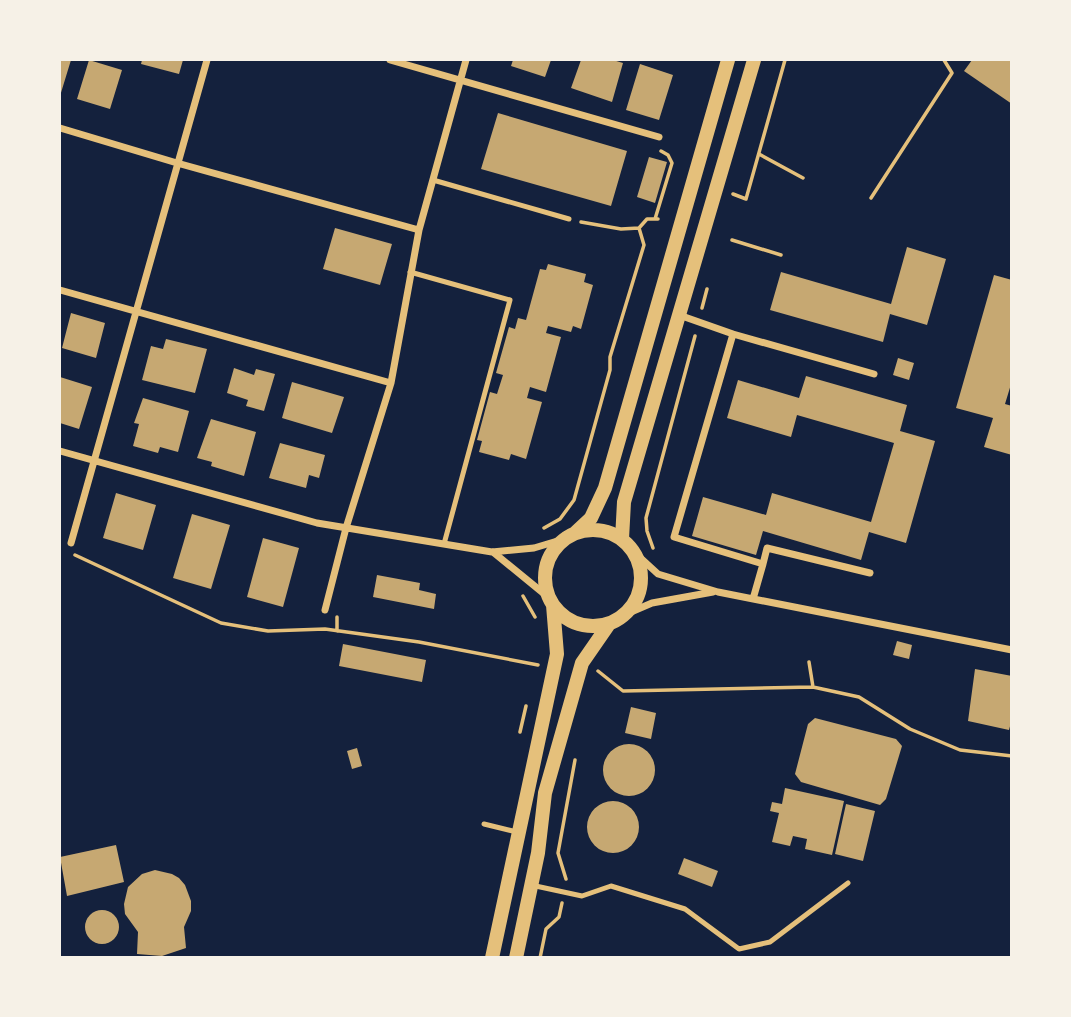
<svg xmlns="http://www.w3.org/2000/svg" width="1071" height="1017" viewBox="0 0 1071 1017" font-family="'PT Sans',sans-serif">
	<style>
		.building { fill: #c6a872 }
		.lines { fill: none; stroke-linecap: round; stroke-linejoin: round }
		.path { stroke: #e5c07b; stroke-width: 3.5 }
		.service { stroke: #e5c07b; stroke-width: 5 }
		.minor { stroke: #e5c07b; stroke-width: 7 }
		.secondary { stroke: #e5c07b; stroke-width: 14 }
	</style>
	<rect width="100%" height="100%" fill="#14213d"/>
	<!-- building -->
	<path class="building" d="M60 60H71L60 96Z
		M89 60 122 70 110 109 77 99Z
		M142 60H183L179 74 141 64Z
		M513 60H551L545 77 511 66Z
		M581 60H613L623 63 612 102 571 88Z
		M972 60H1012V104L964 71Z
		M640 64 673 75 659 120 626 110Z
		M498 113 627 151 611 206 481 169Z
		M649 157 667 162 655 203 637 197Z
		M335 228 392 244 380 285 323 269Z
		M907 247 946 259 927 325 890 314 883 342 770 310 781 272 891 304Z
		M548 264 586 274 584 282 593 285 581 329 573 326 571 332 548 326 546 333 561 337 546 392 530 387 527 398 542 402 526 459 511 454 509 460 479 452 482 441 477 440 490 392 497 394 503 375 496 373 509 327 515 329 518 318 526 320 540 269 546 270Z
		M994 275 1012 280V381L1005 404 1012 406V455L984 447 993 418 956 408Z
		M71 313 105 323 96 358 62 348Z
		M166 339 207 349 195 393 142 380 151 346 163 349Z
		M898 358 914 363 909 380 893 375Z
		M234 368 254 375 256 369 275 374 264 411 246 406 248 400 227 393Z
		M806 376 907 405 900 431 935 441 906 543 869 532 861 560 763 531 756 555 692 536 703 497 766 515 772 493 871 522 894 443 797 415 791 437 727 418 738 380 799 398Z
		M60 377 92 387 79 429 60 423Z
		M292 382 344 397 332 433 282 418Z
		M143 398 189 411 178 452 160 447 158 453 133 446 139 424 134 423Z
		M211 419 256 432 244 476 211 466 212 462 197 458Z
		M280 443 325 455 319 478 309 475 306 488 269 478Z
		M116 493 156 505 143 550 103 538Z
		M192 514 230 525 211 589 173 578Z
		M263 538 299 548 283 607 247 597Z
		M377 575 420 583 419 590 436 594 434 609 373 597Z
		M897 641 912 645 909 659 893 655Z
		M343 644 426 660 422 682 339 666Z
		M975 669 1012 676V719L1009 730 968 721Z
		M631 707 656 713 651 739 625 733Z
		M815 718 896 739 902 746 886 799 880 805 801 782 795 774 808 724Z
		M603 770a26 26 0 1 1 52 0a26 26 0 1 1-52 0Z
		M357 748 362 766 352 769 347 751Z
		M785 788 844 801 832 855 805 849 807 839 793 836 790 846 772 842 779 813 770 811 772 802 782 804Z
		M587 827a26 26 0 1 1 52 0a26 26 0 1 1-52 0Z
		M846 804 875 811 863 861 835 854Z
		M116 845 124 882 67 896 60 857Z
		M684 858 718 871 712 887 678 874Z
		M155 870 172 874 179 878 185 885 191 901V911L184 927 186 948 162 956 137 954 138 932 125 914 124 904 128 887 142 874Z
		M85 927a17 17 0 1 1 34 0a17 17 0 1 1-34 0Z"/>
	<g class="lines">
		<!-- path -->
		<path class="path" d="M759 154 803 178
			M733 194 746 199 785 60
			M871 198 952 73 944 60
			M655 219 672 163 668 155 661 151
			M581 222 621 229 639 228 647 219H658
			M732 240 781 255
			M702 308 707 289
			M544 528 560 519 574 500 610 370V357L644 245 639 228
			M653 548 647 531 646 518 695 336
			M75 555 221 623 268 631 325 629 419 642 538 665
			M523 596 535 617
			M337 631V617
			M809 662 813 687
			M598 671 623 691 813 687 859 697 910 729 960 750 1012 756
			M520 732 526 706
			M566 879 558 853 575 760
			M540 958 546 929 559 917 562 903"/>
		<!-- service -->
		<path class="service" d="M433 180 569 219
			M410 272 510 300 444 544
			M484 824 517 832
			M531 885 582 896 611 886 685 909 739 949 770 942 848 883"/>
		<!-- minor -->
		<path class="minor" d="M390 60 659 137
			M60 128 177 163 419 230
			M60 290 391 383
			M679 315 733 334 674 537 763 564 753 599
			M733 334 874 374
			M60 451 317 523 492 552 534 548 564 539
			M71 543 207 60
			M493 552 548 597
			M634 552 658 574 718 592 1012 650
			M763 564 767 548 870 573
			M325 610 346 528 391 383 419 230 466 60
			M624 615 652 603 713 592"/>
		<!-- secondary -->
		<path class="secondary" d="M545 578a48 48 0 1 1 96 0a48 48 0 1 1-96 0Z
			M576 532 591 518 605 488 728 60
			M622 539 624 502 754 60
			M492 958 557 654 553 605
			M516 958 538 853 545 793 582 663 609 624"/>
	</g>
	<!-- border -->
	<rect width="1071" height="1017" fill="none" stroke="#f6f1e7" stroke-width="122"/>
</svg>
